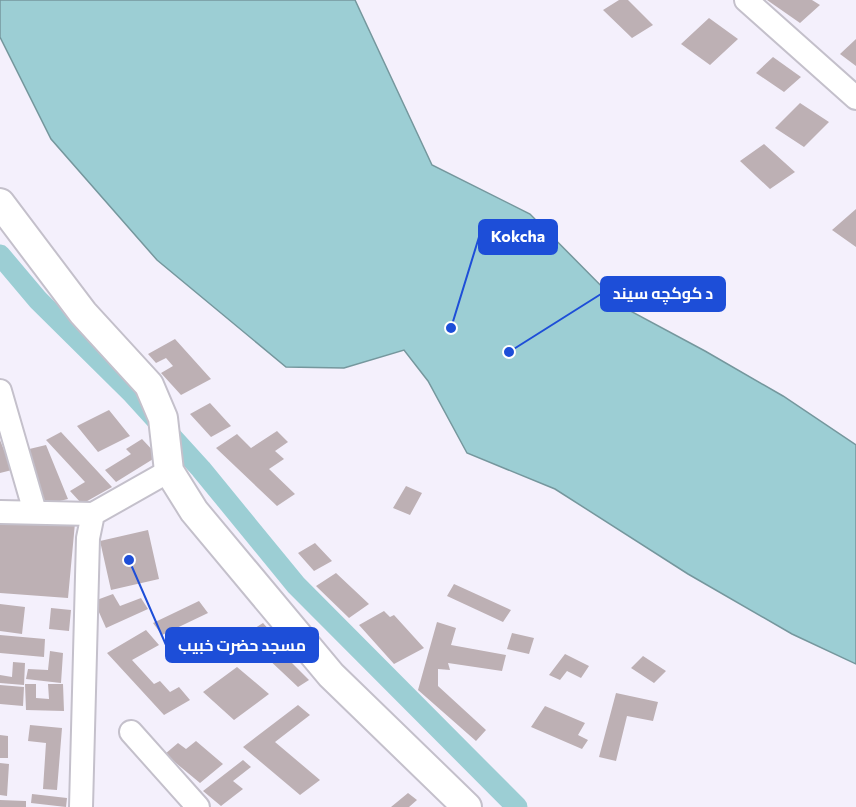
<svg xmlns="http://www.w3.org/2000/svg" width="856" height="807" viewBox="0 0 856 807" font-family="Commissioner,Cairo,sans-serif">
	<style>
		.water { fill: #9cced4; stroke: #75979d; stroke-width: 1.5 }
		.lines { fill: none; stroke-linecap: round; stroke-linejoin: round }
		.canal { stroke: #9cced4; stroke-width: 21 }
		.building { fill: #bdb0b4 }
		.minor-casing { stroke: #c4c0cb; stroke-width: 26 }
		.tertiary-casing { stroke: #c4c0cb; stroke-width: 32 }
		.minor { stroke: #fff; stroke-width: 22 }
		.tertiary { stroke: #fff; stroke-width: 28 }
		.leader { fill: none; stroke: #1d4ed8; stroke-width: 2 }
		.callout-dot { fill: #1d4ed8; stroke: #fff; stroke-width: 2 }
		.callout { fill: #1d4ed8; stroke: #1d4ed8; stroke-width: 2 }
		.callout-label { font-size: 16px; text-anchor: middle; font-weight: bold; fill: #fff }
	</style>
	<rect width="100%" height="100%" fill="#f4f0fc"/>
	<!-- water -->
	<path class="water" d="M0 0H355L432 165 530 214 621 306 705 351 783 396 856 445V664L792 634 688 574 555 489 467 453 428 381 404 350 344 368 286 367 157 260 51 139 0 37Z"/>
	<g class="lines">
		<!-- canal -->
		<path class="canal" d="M0 255 38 300 131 392 201 469 296 585 517 807"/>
	</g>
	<!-- building -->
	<path class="building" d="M619 0H628L653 25 632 38 603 10Z
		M767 0H812L820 5 800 23Z
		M709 18 738 39 710 65 681 44Z
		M856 39V66L840 54Z
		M773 57 801 77 784 92 756 73Z
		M800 103 829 122 804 147 775 128Z
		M764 144 795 172 770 189 740 161Z
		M856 209V247L832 230Z
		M175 339 211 379 181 395 161 373 173 366 166 358 156 363 148 354Z
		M210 403 231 426 211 437 190 414Z
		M109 410 130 436 98 452 77 426Z
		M277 431 288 442 275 451 284 459 269 469 295 494 277 506 216 448 237 434 251 448Z
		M61 432 112 487 82 504 70 491 85 482 46 440Z
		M142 439 158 456 116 482 105 470 131 454 126 449Z
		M0 440 12 470 0 473Z
		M46 445 68 499 43 505 21 451Z
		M406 486 422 493 410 515 393 508Z
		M0 519 75 523 68 598 0 593Z
		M148 530 159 579 111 590 100 541Z
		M315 543 332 561 314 571 298 553Z
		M336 573 369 604 349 618 316 586Z
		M454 584 511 610 503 622 447 596Z
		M113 594 120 606 141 598 148 609 106 628 94 601Z
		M199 601 208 613 162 635 153 623Z
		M0 604 25 607 22 634 0 631Z
		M51 608 71 610 69 631 49 629Z
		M384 611 390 617 394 615 424 648 394 664 359 625Z
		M437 622 456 628 451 645 506 655 502 671 448 663 450 670 438 669V686L486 730 476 741 418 690Z
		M263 623 272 633 249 647 240 638Z
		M146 630 159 645 132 660 154 684 160 681 170 692 179 687 190 700 164 715 107 653Z
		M512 633 534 638 529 654 507 649Z
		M0 635 45 639 44 657 0 653Z
		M268 639 309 680 298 687 265 656 257 661 248 652Z
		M50 651 63 653 61 683 26 679 28 669 48 670Z
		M565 654 589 666 581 678 567 671 560 680 549 675Z
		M643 656 666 671 654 683 631 668Z
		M13 662 25 663 24 685 0 683V675L12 677Z
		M237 667 269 694 234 720 203 692Z
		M25 684H36V698L49 699 48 684H63L64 711 26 710Z
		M0 685 24 687 23 706 0 704Z
		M616 693 658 702 653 721 627 716 616 761 599 757Z
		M298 705 310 715 275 742 320 780 300 795 243 747Z
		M545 706 585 723 578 735 588 740 582 749 531 727Z
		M30 725 62 728 57 790 43 789 46 743 28 741Z
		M0 735 8 736V758H0Z
		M196 741 223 764 200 783 165 754 178 743 186 749Z
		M243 760 251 767 233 781 243 789 221 806 203 791Z
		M0 763 9 764 7 796 0 795Z
		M408 793 417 800 409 807H391Z
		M32 794 67 798 66 807 31 803Z
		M0 800 26 801V807H0Z"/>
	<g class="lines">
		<!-- minor casing -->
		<g class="minor-casing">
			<path id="minor" d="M746 0 856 98
				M0 391 35 512
				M0 512 93 514 169 471
				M131 732 198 807
				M81 807 88 538 93 514"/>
		</g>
		<!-- tertiary casing -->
		<g class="tertiary-casing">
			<path id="tertiary" d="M0 203 83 313 149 385 163 418 169 471 194 511 331 675 467 807"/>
		</g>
		<!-- minor -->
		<use href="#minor" class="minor"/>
		<!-- tertiary -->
		<use href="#tertiary" class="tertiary"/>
	</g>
	<!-- callouts -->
	<path class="leader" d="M451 328L479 237M509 352L601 294M129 560L166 645"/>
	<g class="callout-dot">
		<circle cx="451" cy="328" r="6"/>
		<circle cx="509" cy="352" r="6"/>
		<circle cx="129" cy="560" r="6"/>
	</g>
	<g class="callout">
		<rect x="479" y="220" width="78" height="34" rx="6"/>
		<rect x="601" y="277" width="124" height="34" rx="6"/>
		<rect x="166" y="628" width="152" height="34" rx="6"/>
	</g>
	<g class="callout-label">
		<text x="518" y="242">Kokcha</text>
		<text x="663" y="299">د کوکچه سیند</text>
		<text x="242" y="651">مسجد حضرت خبیب</text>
	</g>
</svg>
